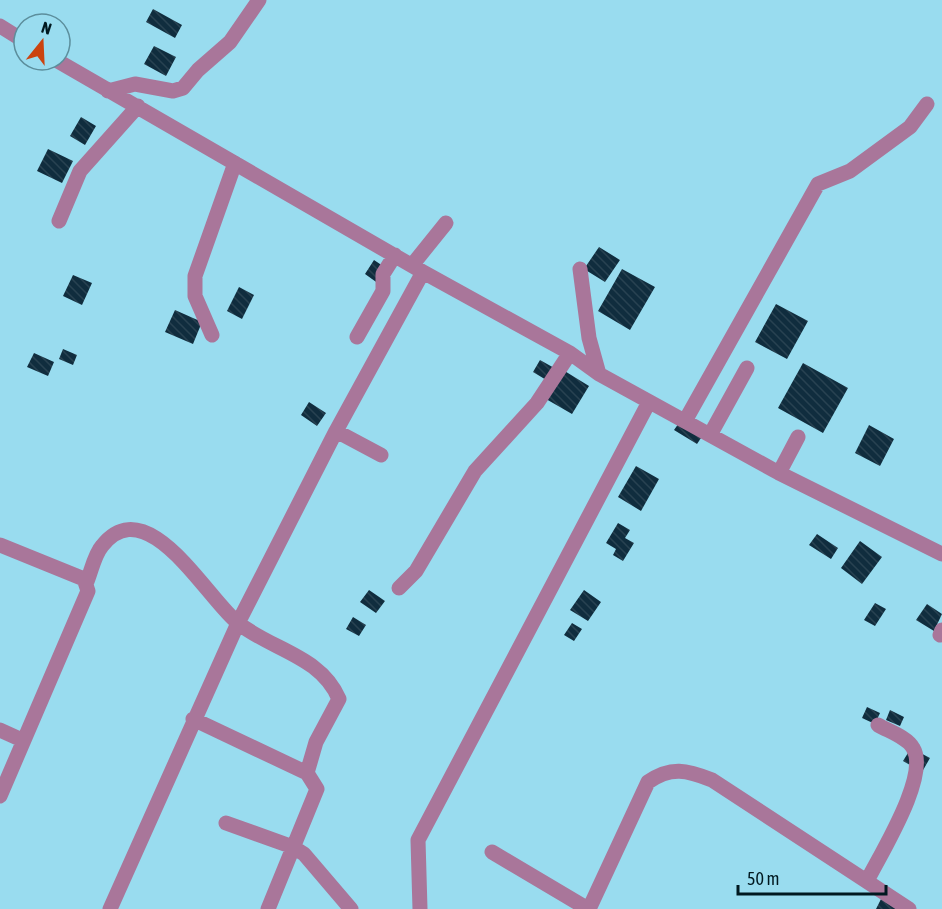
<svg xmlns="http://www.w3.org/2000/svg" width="942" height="909" viewBox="0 0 942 909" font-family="'Asap Condensed',sans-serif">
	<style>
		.building { fill: url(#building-back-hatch) }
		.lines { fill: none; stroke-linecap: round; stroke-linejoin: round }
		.minor { stroke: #a9769a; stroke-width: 15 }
	</style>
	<defs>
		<pattern id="building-back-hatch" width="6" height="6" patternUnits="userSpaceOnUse" patternTransform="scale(1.5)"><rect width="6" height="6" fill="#102d3e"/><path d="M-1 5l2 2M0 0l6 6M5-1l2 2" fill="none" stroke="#284251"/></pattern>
	</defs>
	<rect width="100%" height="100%" fill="#99dcef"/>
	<!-- building -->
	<path class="building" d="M153 9 182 25 175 38 146 22Z
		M154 46 176 57 166 76 144 64Z
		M81 117 96 126 85 145 70 136Z
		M48 149 73 161 62 183 37 171Z
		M599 247 620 260 605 282 584 269Z
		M374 260 389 270 379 284 365 274Z
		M622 269 655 287 630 330 598 311Z
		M73 275 92 283 82 305 63 296Z
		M239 287 254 295 242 319 227 311Z
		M776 304 808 321 787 359 755 342Z
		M175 310 202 322 193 344 165 332Z
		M63 349 77 355 73 365 59 359Z
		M34 353 54 362 48 376 27 367Z
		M540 360 556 369 548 381 533 372Z
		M803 363 848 388 823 433 778 408Z
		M563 370 589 386 572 414 546 399Z
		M309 402 326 413 317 426 301 415Z
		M681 420 703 435 697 444 674 430Z
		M869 425 894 439 880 466 855 453Z
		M636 466 659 479 641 511 618 497Z
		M618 523 630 530 625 538 634 543 623 561 613 555 616 549 606 543Z
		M817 534 838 548 831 559 809 545Z
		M860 541 882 557 862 584 841 568Z
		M369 590 385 601 376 613 360 602Z
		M584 590 601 602 588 621 570 610Z
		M875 603 886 609 875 626 864 620Z
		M927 604 942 614 934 631 916 620Z
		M353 617 366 625 359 636 346 629Z
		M572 623 582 629 574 641 564 635Z
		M867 707 880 713 875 724 862 718Z
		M890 710 904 717 900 726 886 720Z
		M911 748 930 758 922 772 903 761Z
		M881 899 901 909H876Z"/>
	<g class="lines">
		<!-- minor -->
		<path class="minor" d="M0 26 24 41
			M56 60 423 272 570 353 599 374 779 473 942 554
			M108 91 135 84 173 91 183 88 198 70 230 42 259 0
			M59 221 80 171 138 106
			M413 264 446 223
			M580 269 589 338 599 374
			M212 335 195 296V276L235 163
			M357 337 383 291V274L395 255
			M685 421 818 184 850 171 910 127 927 104
			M336 431 381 455
			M710 435 747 368
			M779 473 798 437
			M0 545 84 579 88 591 0 796
			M86 584C91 573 94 555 102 546 147 488 208 600 238 623 272 650 321 656 339 699L316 742 307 773
			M399 588 416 571 475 471 537 403 570 353
			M940 635 942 630
			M193 719 307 773 317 789 268 909
			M0 730 22 740
			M226 823 293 847 304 854 351 909
			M492 852 588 909
			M867 881C881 853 930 775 913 748 907 737 888 731 878 725
			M110 909 238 623 336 431 423 272
			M420 909 418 840 649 402
			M589 909 648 782C671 766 687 770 712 780L909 909"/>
	</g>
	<!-- north arrow -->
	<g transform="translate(42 42) rotate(18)"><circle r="28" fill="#99dcef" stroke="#5c8e9c" stroke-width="1.5"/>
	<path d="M0-4.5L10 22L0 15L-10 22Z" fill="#cb4410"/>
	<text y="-9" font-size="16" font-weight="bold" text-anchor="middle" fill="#001920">N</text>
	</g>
	<!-- scale -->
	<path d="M738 885v9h148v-9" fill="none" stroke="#001920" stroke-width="3"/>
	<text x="747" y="885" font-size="18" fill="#001920" stroke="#99dcef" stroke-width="4.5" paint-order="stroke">50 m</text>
</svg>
